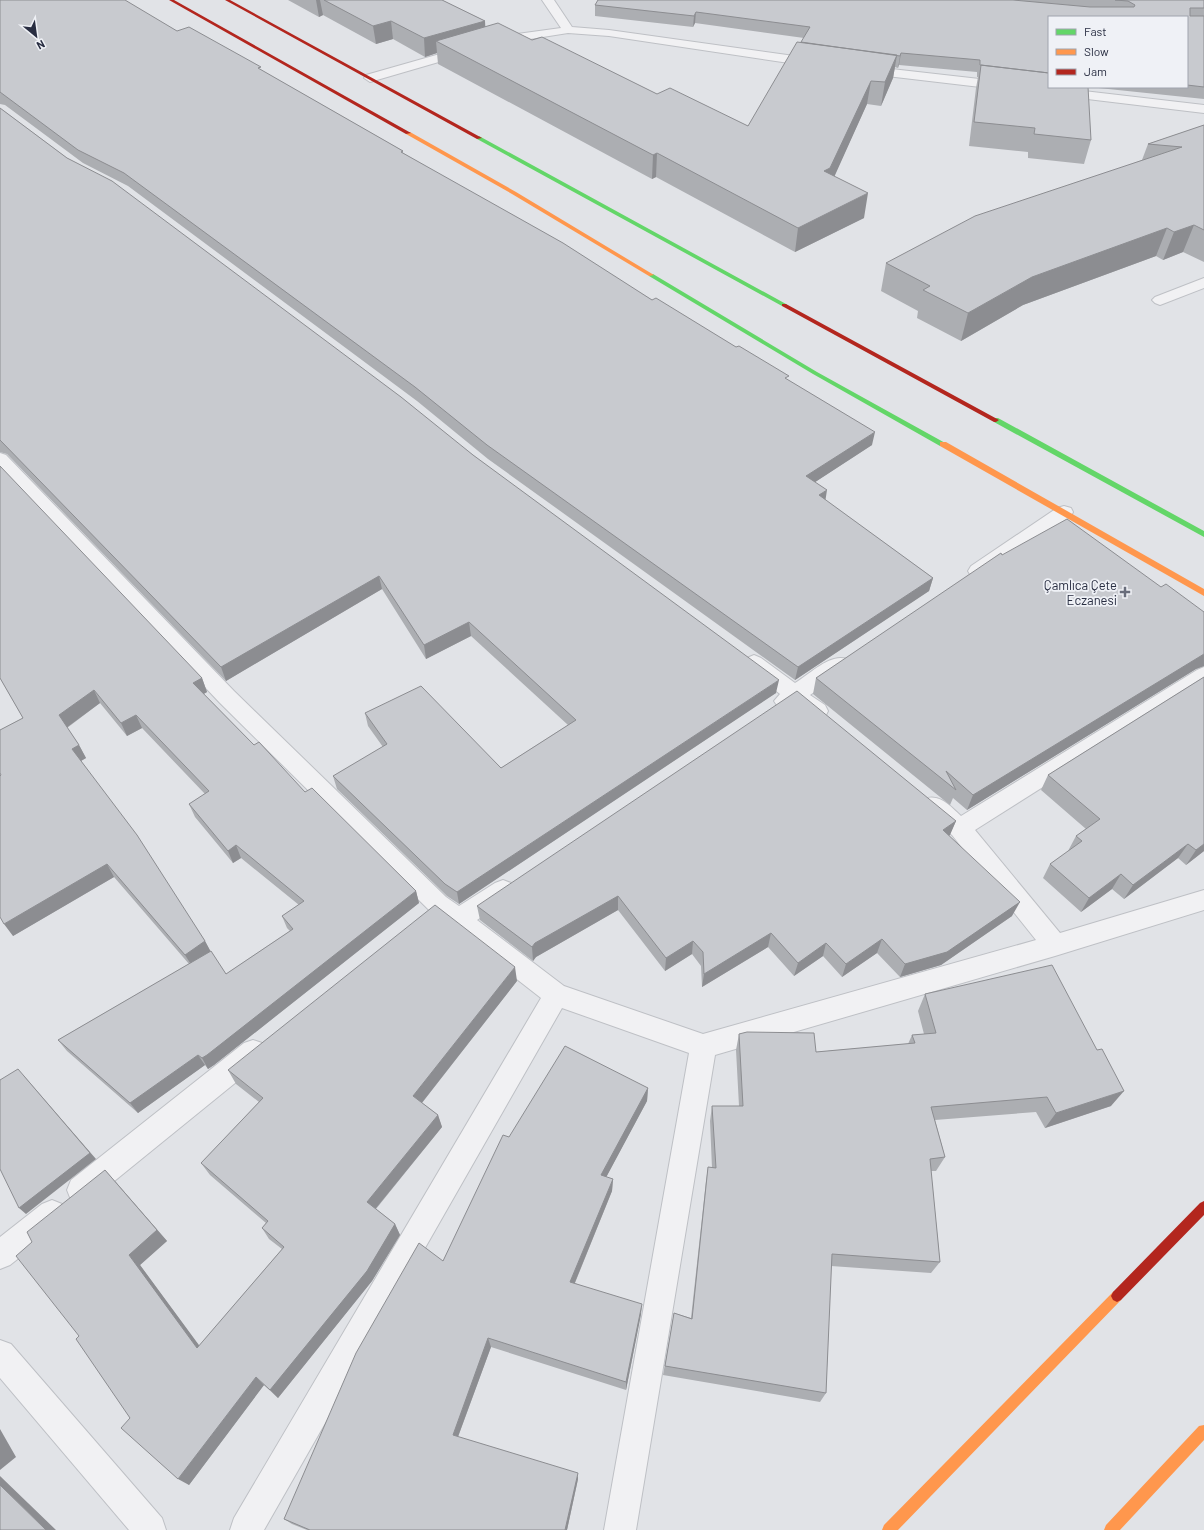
<svg xmlns="http://www.w3.org/2000/svg" width="1204" height="1530" viewBox="0 0 1204 1530" font-family="Barlow,sans-serif">
	<style>
		.lines { fill: none; stroke-linecap: round; stroke-linejoin: round }
		.lane-casing { stroke: #bec0c5; stroke-width: 2 }
		.street-casing { stroke: #bec0c5; stroke-width: 2 }
		.lane { fill: #f1f1f3; fill-rule: evenodd }
		.street { fill: #f1f1f3; fill-rule: evenodd }
		.fast { fill: #63d668; fill-rule: evenodd }
		.slow { fill: #ff974d; fill-rule: evenodd }
		.jam { fill: #b3261e; fill-rule: evenodd }
		.wall { fill: #acaeb2; fill-rule: evenodd }
		.shaded-wall { fill: #8c8d91 }
		.building { fill: #c8cacf; stroke: #8c8d91 }
		.poi-dot { fill: #696d7b; stroke: #eff1f6; stroke-width: 1.5 }
		.labels { text-anchor: middle; stroke-width: 3.5; stroke-linejoin: round; paint-order: stroke }
		.poi-label { font-size: 13px; fill: #282d41; stroke: #eff1f6; text-anchor: end }
	</style>
	<rect width="100%" height="100%" fill="#e1e3e7"/>
	<g class="lines">
		<!-- lane casing -->
		<g class="lane-casing">
			<path id="lane" d="M1204 278V288L1160 305 1155 303 1152 300 1155 297Z"/>
		</g>
		<!-- street casing -->
		<g class="street-casing">
			<path id="street" d="M542 0H554L572 27 609 30 816 59 822 63 816 67 609 36 568 33 504 43 370 82 364 78 366 75 503 36 561 28Z
				M865 66 1006 82 1012 86 1006 90 861 73 859 70 861 67Z
				M1058 88 1204 105V113L1054 95 1052 92Z
				M0 453 6 455 234 691 446 897 459 906 495 883 503 880 511 883 515 890 511 897 477 920 564 986 703 1034 1036 940 952 835 924 811 921 805 924 799C940 793 950 806 961 816L1197 670 1204 667V685L975 830 1060 933 1204 890V910L1055 956 715 1055 636 1530H604L689 1053 562 1008 264 1530H230L234 1518 541 998 430 911 220 703 0 470Z
				M1064 506 1071 508 1073 512 1071 516 985 576 978 578 971 576 968 571 971 566 1057 508Z
				M754 655 761 658 795 683C810 674 830 653 847 659L850 664 847 669 810 695 825 705 828 711 825 717C812 721 805 713 795 705L785 709 778 707 774 701 780 694 747 668 744 663 747 658Z
				M253 1040 262 1043 266 1052 262 1061 91 1200 81 1204 71 1200 67 1190 71 1180 244 1043Z
				M52 1200 62 1204 66 1214 62 1224 10 1265 0 1269V1237L42 1204Z
				M0 1340 11 1344 162 1518 166 1530H129L0 1378Z"/>
		</g>
		<!-- lane -->
		<use href="#lane" class="lane"/>
		<!-- street -->
		<use href="#street" class="street"/>
		<!-- fast -->
		<path class="fast" d="M479 136 786 304 787 305 782 306 477 139V137Z
			M649 274H653L817 372 947 444 946 446H940L813 374 649 276Z
			M994 418H998L1204 531V537L994 422Z"/>
		<!-- slow -->
		<path class="slow" d="M406 132H410L516 192 654 275 649 276 512 194 406 134Z
			M940 442H946L1204 589V596L940 446Z
			M1117 1290 1121 1292 1123 1296 1121 1300 898 1530H882L884 1525 1113 1292Z
			M1204 1425V1440L1120 1530H1104L1106 1525 1199 1426Z"/>
		<!-- jam -->
		<path class="jam" d="M169 0H174L411 133 406 134Z
			M225 0H230L482 138 477 139Z
			M782 304H786L999 420 996 422H994L782 306Z
			M1204 1201V1215L1121 1300 1117 1302 1113 1300 1111 1296 1113 1292 1200 1203Z"/>
	</g>
	<!-- wall -->
	<path class="wall" d="M0 0 177 31 261 70 403 151V153L788 380 872 445 815 482 825 500 933 578 929 591 795 680 488 459 417 401 128 186 83 163 5 105 0 104Z
		M288 0H442L485 21V27L532 40 657 94 748 126 804 38 695 23 693 27 595 16V5L598 0H1204V99L1089 87H1187V17H1049L1091 140 1084 164 1028 158V152L969 146 976 88 978 77H977V72L899 65 898 68 895 67 893 78 881 106 867 104 834 176 864 218 795 252 656 177 652 179 438 64 437 53 425 57 393 39 376 44 323 15 319 17Z
		M0 108 67 158 473 455 776 693 459 904 447 896 337 789 333 776 383 747 368 726 365 713 501 768 568 725 471 636 426 659 382 589 226 681 7 454 0 452Z
		M1204 125V262L1183 252 1163 260 1156 256 1023 305 961 341 917 318 918 311 881 291 886 263 1142 160 1148 144Z
		M1002 555 1161 587 1204 612V666L1196 669 967 810 953 798 950 805 813 694 816 678Z
		M1204 677V851L1186 865 1178 858 1124 899 1112 889 1081 912 1043 878 1050 864 1069 851H1068L1076 836 1086 829 1041 790 1048 775Z
		M0 678H202L207 692 203 694 254 745 305 792 416 891 419 903 214 1065 208 1069 205 1065 138 1113 67 1051 58 1040 189 964 114 877 13 936 1 775 0 773V730L23 718ZM100 703 127 736 142 728 205 794 189 804 195 817 233 863 241 858 299 905 282 916 287 928 290 931 226 974 210 951 205 941 81 761 86 758 79 745 67 728Z
		M956 821 949 836 1012 916 941 965 900 977 877 953 842 977 823 956 794 976 768 947 702 987 701 966 692 954 665 971 618 910 536 957 533 961 480 920 477 906Z
		M517 981 422 1103 438 1115 442 1127 376 1209 395 1224 400 1235 372 1281 278 1398 264 1385 189 1485 130 1418 79 1336 115 1181 167 1241 140 1265 199 1346 282 1249 269 1239 262 1228 266 1223 210 1175 201 1163 259 1102 236 1084 228 1070Z
		M925 994 1111 1106 1045 1128 1036 1112 935 1120 945 1157 936 1171H931L940 1262 931 1273 831 1266 826 1393 820 1402 663 1375 674 1313 691 1318 706 1181 708 1167 712 1168 710 1121 712 1106H739L736 1050 739 1034 816 1052 908 1044 912 1035 924 1034 918 1011Z
		M648 1088 647 1101 606 1177 613 1179 612 1191 575 1283 641 1314 626 1390 491 1347 458 1437 578 1479 567 1530H307L292 1524 284 1519 443 1261 509 1137Z"/>
	<!-- shaded-wall -->
	<path class="shaded-wall" d="M316 0H320L323 15 319 17Z
		M696 12 695 23 693 27 694 16Z
		M391 21 393 39 376 44 373 26Z
		M485 21 486 39 436 41 437 53 425 57 424 38Z
		M901 53 899 65 898 68 900 56Z
		M897 55 893 78 881 106 885 82Z
		M871 81 867 104 827 193 824 171Z
		M657 153 656 177 652 179 653 155Z
		M868 193 864 218 795 252 798 228Z
		M1194 225 1183 252 1163 260 1174 232Z
		M1167 228 1156 256 1023 305 961 341 968 313 1032 277Z
		M875 432 872 445 803 490 806 476Z
		M827 490 825 503 819 495Z
		M379 576 382 589 226 681 221 667Z
		M933 578 929 591 795 680 798 667Z
		M469 622 471 636 426 659 424 645Z
		M1204 654V666L1196 669 967 810 973 795Z
		M202 678 207 692 199 697 193 683Z
		M779 680 776 693 459 904 457 892Z
		M94 690 100 703 66 728 59 715Z
		M136 715 142 728 127 736 121 723Z
		M79 745 86 758 79 762 72 749Z
		M956 821 950 835 938 845 943 830Z
		M1188 844 1178 858 1124 899 1133 885Z
		M1204 844V851L1186 865 1196 850Z
		M236 845 241 858 233 863 228 851Z
		M107 864 114 877 13 936 4 924Z
		M1121 874 1112 889 1081 912 1089 898Z
		M416 891 419 903 214 1065 208 1069 202 1058Z
		M618 896V910L536 957 533 961 532 947 535 943Z
		M1020 902 1012 916 941 965 900 977 905 964Z
		M771 933 768 947 702 987 704 974Z
		M882 939 877 953 842 977 846 964Z
		M205 941 211 952 192 966 185 955Z
		M693 941 692 954 665 971 666 958Z
		M826 943 823 956 794 976 798 963Z
		M515 967 517 981 417 1109 413 1096Z
		M198 1055 205 1065 138 1113 130 1103Z
		M24 1076 96 1159 26 1214 19 1208Z
		M648 1088 647 1101 601 1187V1175Z
		M1124 1091 1111 1106 1045 1128 1056 1113Z
		M438 1115 442 1127 372 1213 367 1202Z
		M105 1170 167 1241 140 1265 207 1356 197 1348 129 1255Z
		M613 1179 612 1191 571 1292 570 1282Z
		M395 1224 400 1235 372 1281 278 1398 270 1390Z
		M642 1304 641 1314 626 1390V1382Z
		M488 1338 491 1347 456 1442 453 1435Z
		M256 1377 264 1385 189 1485 178 1479Z
		M0 1429 16 1457 0 1470Z
		M578 1473V1479L567 1530H565Z
		M0 1476 56 1530H46L0 1485Z"/>
	<!-- building -->
	<path class="building" d="M0 0H125L177 31 189 27 261 67 258 68 403 151 401 152 563 243 652 300 656 298 736 347 739 346 789 376 785 378 875 432 806 476 827 490 819 495 933 578 798 667 487 445 415 387 124 173 78 150 0 92Z
		M324 0H442L485 21 424 38 391 21 373 26Z
		M598 0H1013L1090 7H1134L1135 5 1128 1 1115 0H1204V8H1190V16H1204V87L1187 85V17H1049V73L980 65V60L901 53 900 56 801 42 810 27 696 12 694 16 595 5Z
		M498 23 532 40 542 37 657 94 670 88 748 126 797 42 897 55 885 82 871 81 830 168 824 171 868 193 798 228 657 153 653 155 436 41Z
		M981 65 1049 73V87H1088L1091 140 1034 134 1035 128 974 122Z
		M0 108 67 158 112 181 401 397 473 455 779 680 457 892 445 884 333 776 387 744 365 713 421 686 501 768 576 720 469 622 424 645 379 576 221 667 0 440Z
		M1204 125V230L1194 225 1174 232 1167 228 1032 277 968 313 923 290 930 286 886 263 975 216 1182 147 1148 144Z
		M0 466 202 678 193 683 254 745 259 742 305 792 312 788 416 891 207 1055 202 1058 198 1055 130 1103 58 1040 211 951 226 974 293 929 282 916 304 901 236 845 228 851 189 804 209 791 136 715 121 723 94 690 59 715 79 745 72 749 137 835 205 941 185 955 107 864 4 924 0 917V776L1 775 0 773V730L23 718 0 678Z
		M1067 519 1161 587 1166 584 1204 612V654L973 795 946 771 956 790 816 678 1001 553 1002 555Z
		M1204 677V844L1196 850 1188 844 1133 885 1121 874 1089 898 1050 864 1082 841 1076 836 1100 819 1048 775Z
		M797 691 956 821 943 830 1020 902 947 952 905 964 882 939 846 964 826 943 798 963 771 933 704 974 703 952 693 941 666 958 618 896 535 943 532 947 477 906Z
		M435 905 515 967 413 1096 438 1115 367 1202 395 1224 367 1271 270 1390 256 1377 178 1479 121 1428 130 1418 76 1339 79 1336 16 1256 32 1242 27 1232 105 1170 157 1230 129 1255 197 1348 284 1247 262 1228 268 1221 201 1163 263 1098 228 1070Z
		M1052 965 1097 1050 1102 1049 1124 1091 1056 1113 1047 1097 931 1107 945 1157 930 1159 940 1262 832 1254 826 1393 665 1366 674 1313 692 1319 708 1167 716 1168 712 1106H743L739 1034 747 1032 814 1033 816 1052 915 1043 912 1035 936 1033 925 994Z
		M565 1046 648 1088 601 1175 613 1179 570 1282 642 1304 626 1382 488 1338 453 1435 578 1473 565 1530H310L284 1519 356 1353 419 1243 443 1261 503 1135 509 1137Z
		M18 1069 90 1153 19 1208 0 1169V1080Z
		M0 1485 46 1530H0Z"/>
	<!-- markers -->
	<path class="poi-dot" d="M1123 586h4v4h4v4h-4v4h-4v-4h-4v-4h4z"/>
	<g class="labels">
		<!-- poi labels -->
		<g class="poi-label">
			<text x="1117" y="590">Çamlıca Çete<tspan x="1117" dy="15">Eczanesi</tspan></text>
		</g>
	</g>
	<!-- legend -->
	<rect x="1048" y="16" width="140" height="72" fill="#eff1f6" stroke="#9fa3ae"/>
	<rect x="1056" y="29" width="20" height="6" fill="#63d668" stroke="#9fa3ae"/>
	<text x="1084" y="36" font-size="12" fill="#282d41">Fast</text>
	<rect x="1056" y="49" width="20" height="6" fill="#ff974d" stroke="#9fa3ae"/>
	<text x="1084" y="56" font-size="12" fill="#282d41">Slow</text>
	<rect x="1056" y="69" width="20" height="6" fill="#b3261e" stroke="#9fa3ae"/>
	<text x="1084" y="76" font-size="12" fill="#282d41">Jam</text>
	<!-- north arrow -->
	<g transform="translate(36 36) rotate(151)" stroke="#eff1f6" stroke-width="3" paint-order="stroke">
	<path d="M0-3L7 15L0 10L-7 15Z" fill="#282d41"/>
	<text y="-6" font-size="11" font-weight="bold" text-anchor="middle" fill="#282d41">N</text>
	</g>
</svg>
